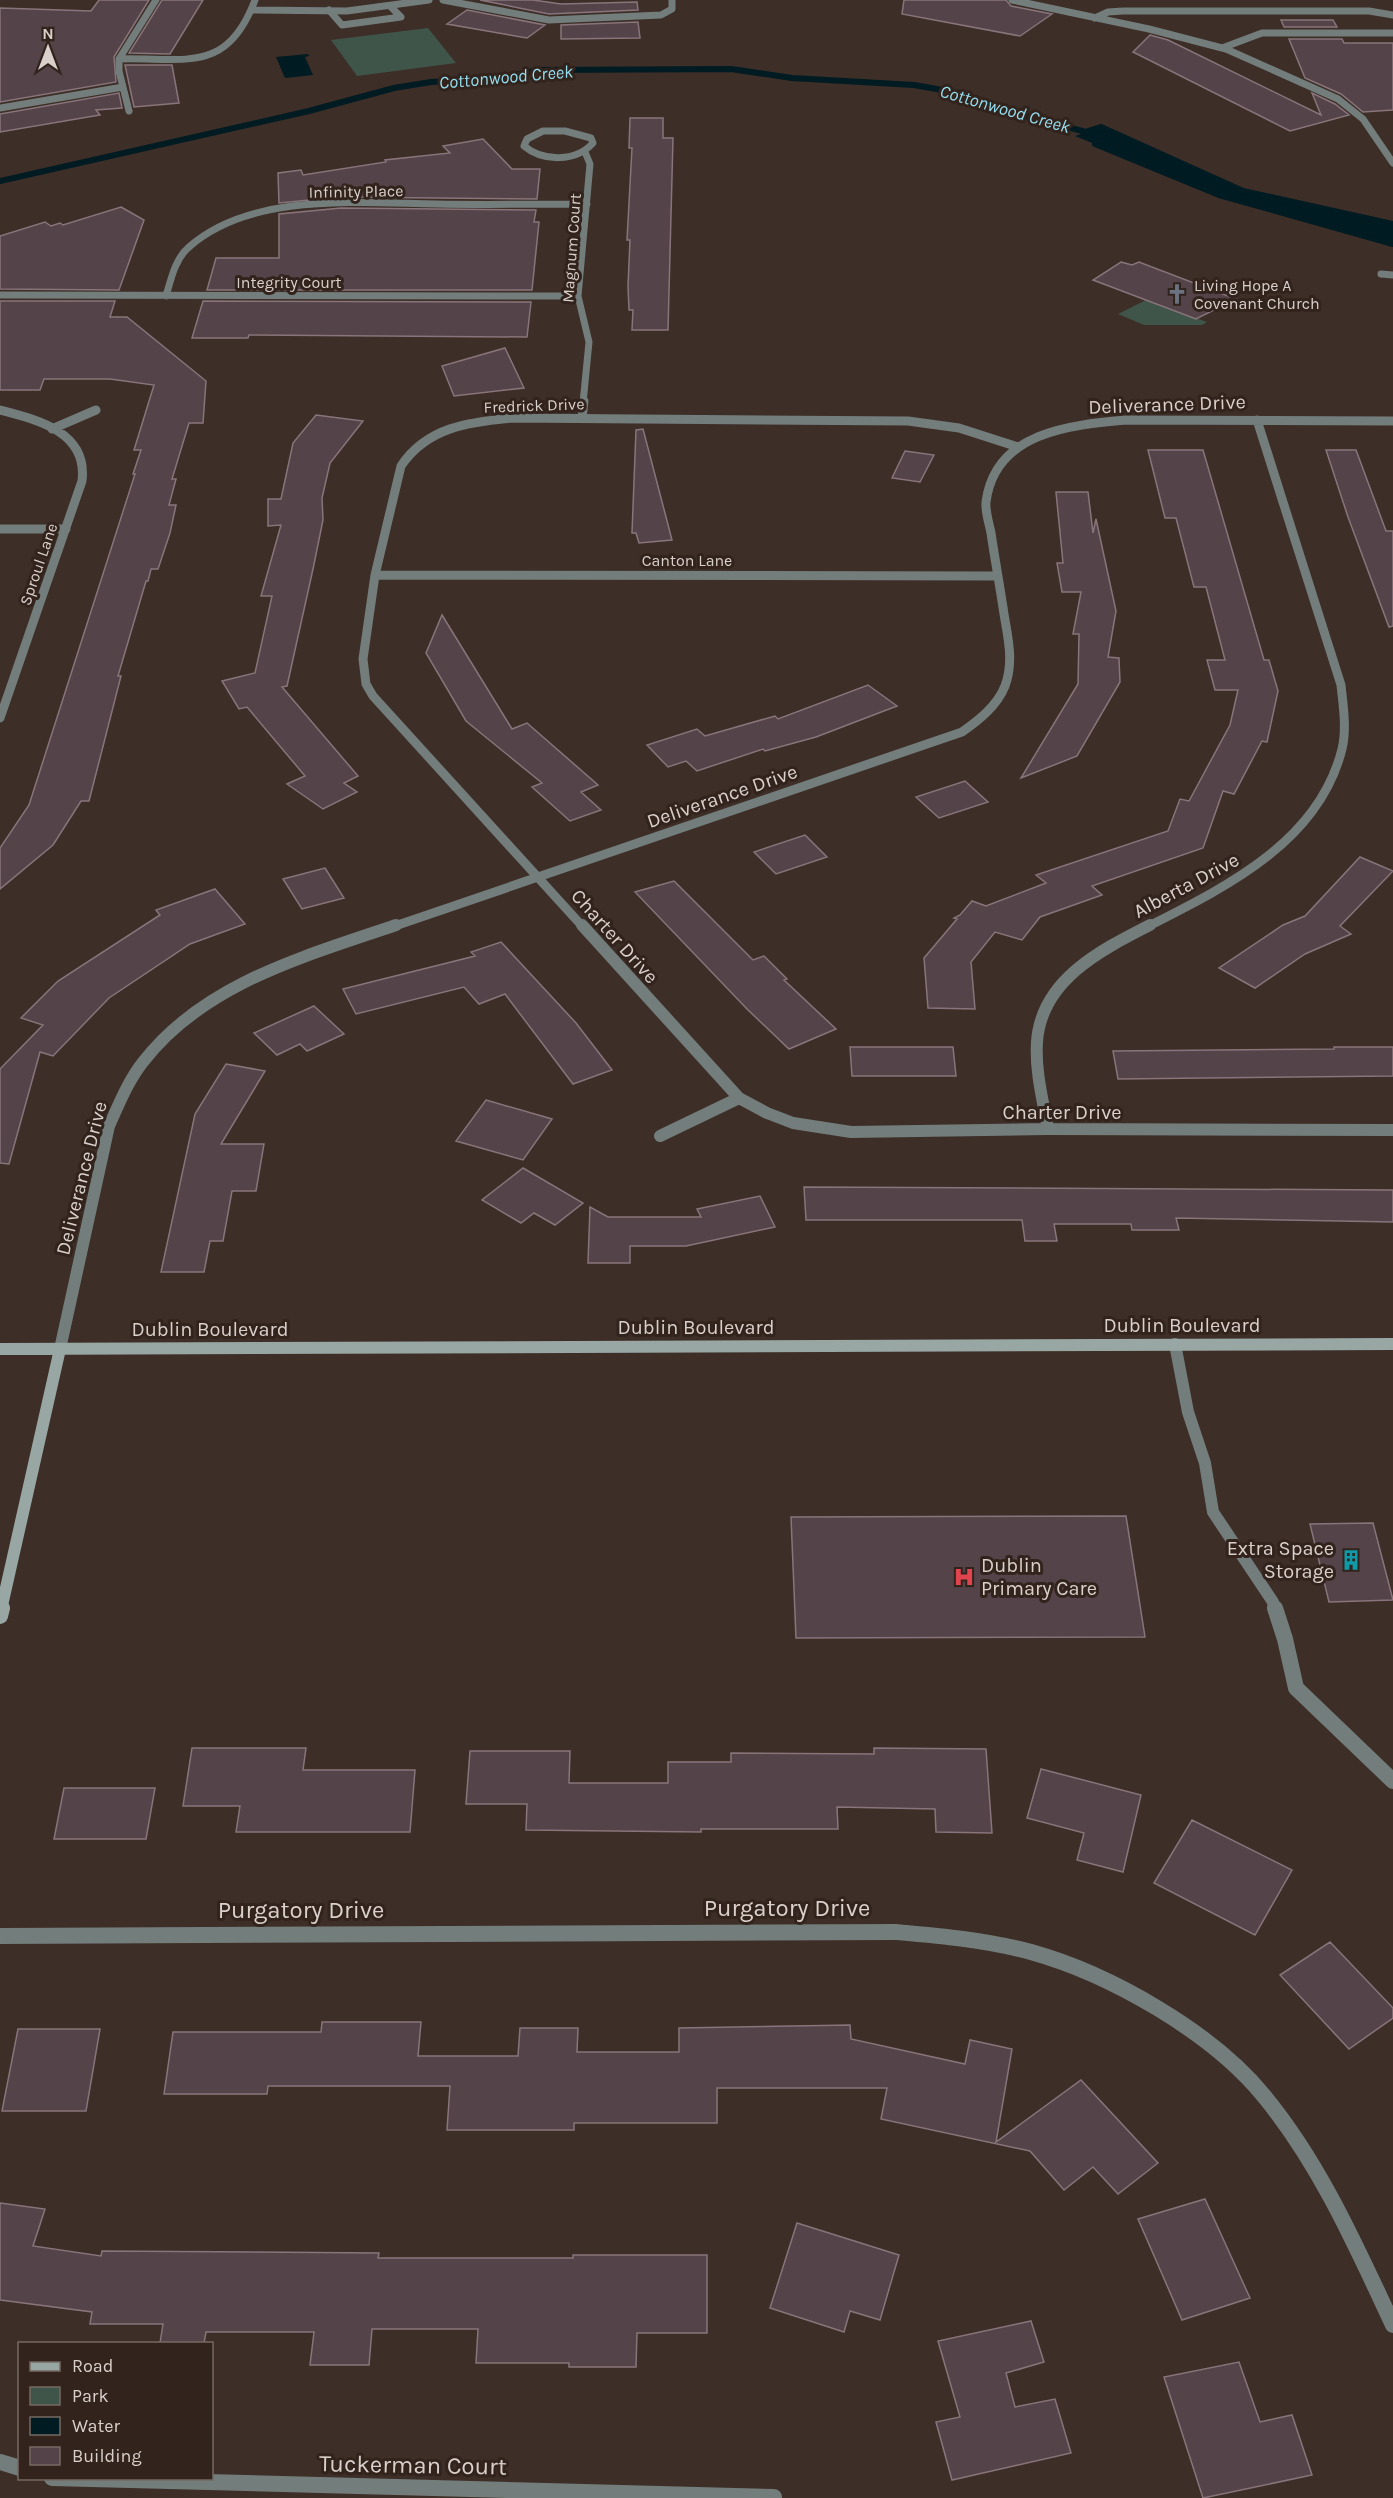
<svg xmlns="http://www.w3.org/2000/svg" width="1393" height="2498" viewBox="0 0 1393 2498" font-family="Karla,sans-serif">
	<style>
		.green { fill: #3f554a }
		.water { fill: #001b22 }
		.lines { fill: none; stroke-linecap: round; stroke-linejoin: round }
		.stream { stroke: #001b22; stroke-width: 6 }
		.building { fill: #544348; stroke: #88757b; stroke-width: 1.5 }
		.lane-far2 { stroke: #737d7b; stroke-width: 7 }
		.lane-far1 { stroke: #737d7b; stroke-width: 12 }
		.lane { stroke: #737d7b; stroke-width: 16 }
		.street-far3 { stroke: #737d7b; stroke-width: 7 }
		.street-far2 { stroke: #737d7b; stroke-width: 9 }
		.street-far1 { stroke: #737d7b; stroke-width: 12 }
		.street { stroke: #737d7b; stroke-width: 16 }
		.secondary-far1 { stroke: #98a7a4; stroke-width: 12 }
		.secondary { stroke: #98a7a4; stroke-width: 16 }
		.labels { text-anchor: middle; stroke-width: 6; stroke-linejoin: round; paint-order: stroke }
		.far-street-label { font-size: 16px; fill: #dad0cb; stroke: #32241d }
		.far-poi-label { font-size: 16px; fill: #dad0cb; stroke: #32241d; text-anchor: start }
		.far-water-label { font-size: 18px; font-style: italic; fill: #94def1; stroke: #32241d }
		.street-label { font-size: 20px; fill: #dad0cb; stroke: #32241d }
		.poi-label { font-size: 20px; fill: #dad0cb; stroke: #32241d; text-anchor: end }
		.near-street-label { font-size: 24px; fill: #dad0cb; stroke: #32241d }
	</style>
	<rect width="100%" height="100%" fill="#3d2e27"/>
	<!-- green -->
	<path class="green" d="M428 28 456 63 357 76 331 40Z
		M1146 300 1207 322 1202 325H1144L1118 314Z"/>
	<!-- water -->
	<path class="water" d="M308 54 309 56 305 57 313 75 285 78 276 57Z
		M1101 127 1243 191 1393 224V244L1219 195 1075 136Z"/>
	<g class="lines">
		<!-- stream -->
		<path class="stream" d="M1088 131 1101 127 1243 191 1393 224
			M1095 144 1219 195 1393 244
			M0 181 309 111 394 88 431 82 498 78 540 70 731 69 792 78 914 85 965 94 989 106 1101 136"/>
	</g>
	<!-- building -->
	<path class="building" d="M99 0H149L114 57 116 82 0 102V8L91 11Z
		M162 0H203L170 54 129 53Z
		M480 0H533L561 4 637 2 638 10 549 14Z
		M904 0H1006L1011 6 1052 14 1020 36 902 14Z
		M467 10 545 25 527 38 447 24Z
		M1281 20H1333L1337 27H1284Z
		M638 22 640 38 561 39V25Z
		M1150 35 1168 40 1321 115 1312 93 1335 104 1349 115 1290 131 1133 52Z
		M1289 39H1342L1344 43H1393V110L1363 112 1341 94 1305 78Z
		M125 65H172L179 103 134 107Z
		M119 93 122 108 96 110 100 115 0 132V114Z
		M630 118H663V138H673L668 330H632L633 310H629L628 286 630 240H627L632 148H629Z
		M483 139 512 169H540L537 199 340 197 279 203 278 173 301 170 303 175 386 162 385 160 450 153 443 146Z
		M121 207 144 220 119 290 0 289V236L45 222 51 226 60 223 63 225Z
		M341 208 536 210 534 222H539L532 290H207L216 258H279V214Z
		M1121 262 1132 265 1139 262 1236 299 1196 319 1093 280Z
		M0 301H115L110 317H127L206 381 203 423H189L172 479H176L169 505H176L170 533 158 569H151L148 581H146L118 676H121L89 801H81L53 845 0 889V848L29 805 135 474H133L141 450H134L154 385 110 379H44L40 390H0Z
		M203 301 531 302 527 337 249 335 248 338H192Z
		M505 348 524 388 454 396 442 366Z
		M316 415 363 421 330 463 322 498 323 520 313 569 287 686 282 687 358 776 344 783 357 792 323 809 287 784 305 776 247 707 239 709 222 681 255 673 272 596H261L281 525 268 526V499H281L293 443Z
		M643 429 672 540 639 543 636 533H632L636 430Z
		M1148 450H1203L1264 660H1269L1278 691 1267 742 1262 741 1234 794 1223 791 1203 848 1092 886 1102 895 1040 917 1022 940 995 932 971 962 975 1009 928 1008 924 958 957 919 954 918 960 915 972 901 986 906 1046 883 1036 875 1168 831 1180 799 1189 801 1230 725 1238 690H1215L1207 660H1225L1206 587H1194L1176 518H1165Z
		M1326 450H1356L1386 531H1393V626L1389 627 1348 517Z
		M905 451 934 455 920 482 892 478Z
		M1056 492H1088L1093 533 1096 519 1116 611 1108 657 1119 658 1120 682 1077 756 1021 778 1078 684 1079 634H1073L1081 592H1062L1057 563H1063Z
		M442 615 512 729 527 723 598 785 581 792 601 810 570 821 532 787 542 783 466 721 426 653Z
		M868 685 897 706 816 737 765 751 763 749 697 771 686 761 668 767 647 745 697 729 705 736 775 716 778 719Z
		M965 781 988 802 939 818 916 797Z
		M805 835 827 857 776 874 754 852Z
		M1360 857 1393 871 1340 926 1351 934 1305 954 1255 988 1219 968 1283 925 1305 916Z
		M325 868 344 898 302 909 283 879Z
		M674 881 753 960 764 956 787 979 784 980 836 1029 789 1049 747 1009 635 892Z
		M215 889 245 924 190 944 109 998 53 1056 40 1052 9 1164 0 1163V1069L43 1025 21 1018 58 981 160 915 156 910Z
		M501 942 576 1023 612 1070 573 1084 505 994 479 1004 464 987 356 1014 343 989 475 956 471 952Z
		M314 1006 344 1034 307 1051 300 1044 277 1055 254 1033Z
		M850 1047H953L956 1076H852Z
		M1334 1047H1393V1076L1118 1079 1113 1051 1334 1049Z
		M226 1064 265 1071 221 1144H264L256 1191H232L223 1241H210L204 1272H161L195 1114Z
		M486 1100 552 1119 523 1160 456 1141Z
		M523 1168 583 1203 555 1225 534 1213 521 1223 482 1200Z
		M804 1187 1393 1190V1222L1176 1218 1179 1230H1132L1131 1224H1054L1057 1241H1025L1022 1220H806Z
		M760 1196 775 1227 686 1246H630V1263H588L590 1207 608 1217H701L697 1209Z
		M1126 1516 1145 1637 796 1638 791 1517Z
		M1373 1523 1393 1600 1329 1602 1310 1524Z
		M192 1748H306L303 1770H415L410 1832H236L240 1806H183Z
		M874 1748 986 1749 992 1833 936 1832 935 1809 837 1807 838 1829H701V1832L526 1830 527 1804H466L470 1751H570L569 1783H668V1762H731V1753L874 1754Z
		M1041 1769 1141 1795 1123 1872 1077 1860 1084 1833 1027 1818Z
		M64 1788H155L146 1839H54Z
		M1192 1820 1292 1870 1255 1935 1154 1883Z
		M1330 1942 1393 2008V2018L1349 2049 1280 1975Z
		M322 2022H421L418 2056H518L520 2028H578L577 2052H679V2028L850 2025 851 2039 965 2064 970 2040 1012 2049 996 2142 1081 2080 1158 2163 1118 2194 1093 2167 1064 2190 1030 2151 881 2119 887 2088H717V2123H574V2130H447L450 2086H268L267 2094H164L173 2032H321Z
		M18 2029H100L86 2111H2Z
		M1205 2199 1250 2298 1182 2320 1138 2219Z
		M0 2203 45 2209 33 2246 101 2256 102 2251 379 2253 378 2258H573V2255H707V2333H637L636 2367H569V2363H476L478 2329H372L369 2365H310L314 2332H206L204 2343H160L163 2324H90L92 2312 0 2300Z
		M797 2223 899 2255 880 2320 850 2311 844 2332 770 2308Z
		M1031 2321 1044 2362 1006 2373 1015 2407 1055 2399 1071 2453 952 2480 936 2422 960 2417 938 2341Z
		M1239 2362 1260 2422 1292 2415 1312 2475 1203 2498 1164 2377Z"/>
	<g class="lines">
		<!-- lane-far2 -->
		<path class="lane-far2" d="M329 10 342 25 401 17 391 7
			M1381 274 1393 275"/>
		<!-- lane-far1 -->
		<path class="lane-far1" d="M1175 1344 1188 1412 1205 1463 1213 1512 1273 1602 1275 1610"/>
		<!-- lane -->
		<path class="lane" d="M1275 1608 1285 1639 1296 1688 1393 1781"/>
		<!-- street-far3 -->
		<path class="street-far3" d="M443 0 549 20 661 15 672 9V0
			M1012 0 1149 29 1226 49 1338 99 1363 119 1393 163
			M252 10 347 11 429 0
			M1095 18 1108 12 1123 11H1369L1393 15
			M1222 48 1262 33H1393
			M119 59C185 57 227 75 255 0
			M0 108 123 87
			M129 111 119 71V59L156 0
			M543 131H565L591 138 593 143C576 162 543 162 524 146L527 139Z
			M0 295 578 296
			M166 296C171 279 175 259 189 247 251 192 359 203 436 204 486 205 537 204 587 204
			M583 403 589 342 578 296 590 164 585 152"/>
		<!-- street-far2 -->
		<path class="street-far2" d="M0 410C38 420 88 432 82 481L0 718
			M582 418 584 401
			M52 429 96 410
			M0 529H66
			M375 575 998 576
			M392 927 962 732C979 720 997 706 1005 686 1014 662 1008 638 1004 614 1000 587 995 560 991 533 989 523 985 511 986 502 995 432 1070 425 1126 420L1393 421
			M583 927 373 696 366 684 363 659 375 575 401 466C427 427 469 422 513 418L908 421 959 428 1018 447
			M1147 927C1226 887 1319 842 1342 749 1347 728 1343 705 1341 685L1257 420"/>
		<!-- street-far1 -->
		<path class="street-far1" d="M582 925 739 1098 767 1113 793 1123 851 1132 1048 1129 1393 1130
			M1048 1129C1043 1101 1035 1071 1037 1042 1041 980 1101 950 1150 925
			M660 1136 739 1098
			M60 1349 109 1126C119 1104 128 1081 143 1062 204 983 306 956 396 925"/>
		<!-- street -->
		<path class="street" d="M0 1936 896 1932C941 1936 987 1940 1031 1952 1110 1974 1212 2032 1264 2096 1320 2164 1356 2246 1393 2325
			M0 2462 20 2468
			M52 2478 774 2497"/>
		<!-- secondary-far1 -->
		<path class="secondary-far1" d="M0 1349 1393 1344
			M1 1610 60 1349"/>
		<!-- secondary -->
		<path class="secondary" d="M0 1616 2 1608"/>
	</g>
	<!-- icons -->
	<defs>
		<g id="church-bare" transform="scale(1.62)"><path d="M-1.2-6h2.4v3.5h3.3v2.4h-3.3V6h-2.4V-.1h-3.3v-2.4h3.3Z" fill="#6b7280" stroke="#32241d" stroke-width="2.5" paint-order="stroke"/></g>
		<g id="building-bare" transform="scale(1.62)"><path d="M-4-6H4V6H1V3H-1V6H-4ZM-2.5-4.3h1.7v1.8h-1.7ZM.8-4.3h1.7v1.8H.8ZM-2.5-1h1.7V.8h-1.7ZM.8-1h1.7V.8H.8Z" fill="#0f9aa8" stroke="#32241d" stroke-width="2.5" paint-order="stroke"/></g>
		<g id="hospital-bare" transform="scale(1.62)"><path d="M-5-5h3v3.5h4V-5h3V5h-3V1.5h-4V5h-3Z" fill="#e0444e" stroke="#32241d" stroke-width="2.5" paint-order="stroke"/></g>
	</defs>
	<g fill-rule="evenodd">
		<use href="#church-bare" x="1177" y="294"/>
		<use href="#building-bare" x="1351" y="1560"/>
		<use href="#hospital-bare" x="964" y="1577"/>
	</g>
	<g class="labels">
		<!-- far-street labels -->
		<g class="far-street-label">
			<text transform="translate(356 191) rotate(-1)" y="6">Infinity Place</text>
			<text transform="translate(571 248) rotate(-86)" y="6">Magnum Court</text>
			<text x="289" y="288">Integrity Court</text>
			<text transform="translate(534 405) rotate(-2)" y="6">Fredrick Drive</text>
			<text x="687" y="566">Canton Lane</text>
			<text transform="translate(38 564) rotate(-71)" y="6">Sproul Lane</text>
		</g>
		<!-- far-poi labels -->
		<g class="far-poi-label">
			<text x="1194" y="291">Living Hope A<tspan x="1194" dy="18">Covenant Church</tspan></text>
		</g>
		<!-- far-water labels -->
		<g class="far-water-label">
			<text transform="translate(506 77) rotate(-5)" y="6">Cottonwood Creek</text>
			<text transform="translate(1005 109) rotate(16)" y="6">Cottonwood Creek</text>
		</g>
		<!-- street labels -->
		<g class="street-label">
			<text transform="translate(1167 404) rotate(-2)" y="7">Deliverance Drive</text>
			<text transform="translate(722 796) rotate(-19)" y="7">Deliverance Drive</text>
			<text transform="translate(1186 885) rotate(-28)" y="7">Alberta Drive</text>
			<text transform="translate(615 936) rotate(48)" y="7">Charter Drive</text>
			<text x="1062" y="1119">Charter Drive</text>
			<text transform="translate(81 1178) rotate(-76)" y="7">Deliverance Drive</text>
			<text x="1182" y="1332">Dublin Boulevard</text>
			<text x="696" y="1334">Dublin Boulevard</text>
			<text x="210" y="1336">Dublin Boulevard</text>
		</g>
		<!-- poi labels -->
		<g class="poi-label">
			<text x="1334" y="1555">Extra Space<tspan x="1334" dy="23">Storage</tspan></text>
			<text x="981" y="1572" text-anchor="start">Dublin<tspan x="981" dy="23">Primary Care</tspan></text>
		</g>
		<!-- near-street labels -->
		<g class="near-street-label">
			<text x="787" y="1916">Purgatory Drive</text>
			<text x="301" y="1918">Purgatory Drive</text>
			<text transform="translate(413 2465) rotate(1)" y="8">Tuckerman Court</text>
		</g>
	</g>
	<!-- legend -->
	<rect x="18" y="2342" width="195" height="138" fill="#32241d" stroke="#756963" stroke-width="1.5"/>
	<rect x="30" y="2362" width="30" height="9" fill="#98a7a4" stroke="#756963" stroke-width="1.5"/>
	<text x="72" y="2372" font-size="18" fill="#dad0cb">Road</text>
	<rect x="30" y="2387" width="30" height="18" fill="#3f554a" stroke="#756963" stroke-width="1.5"/>
	<text x="72" y="2402" font-size="18" fill="#dad0cb">Park</text>
	<rect x="30" y="2417" width="30" height="18" fill="#001b22" stroke="#756963" stroke-width="1.5"/>
	<text x="72" y="2432" font-size="18" fill="#dad0cb">Water</text>
	<rect x="30" y="2447" width="30" height="18" fill="#544348" stroke="#756963" stroke-width="1.5"/>
	<text x="72" y="2462" font-size="18" fill="#dad0cb">Building</text>
	<!-- north arrow -->
	<g transform="translate(48 48)" stroke="#32241d" stroke-width="4.5" paint-order="stroke">
	<path d="M0-4.5L10 22L0 15L-10 22Z" fill="#dad0cb"/>
	<text y="-9" font-size="16" font-weight="bold" text-anchor="middle" fill="#dad0cb">N</text>
	</g>
</svg>
